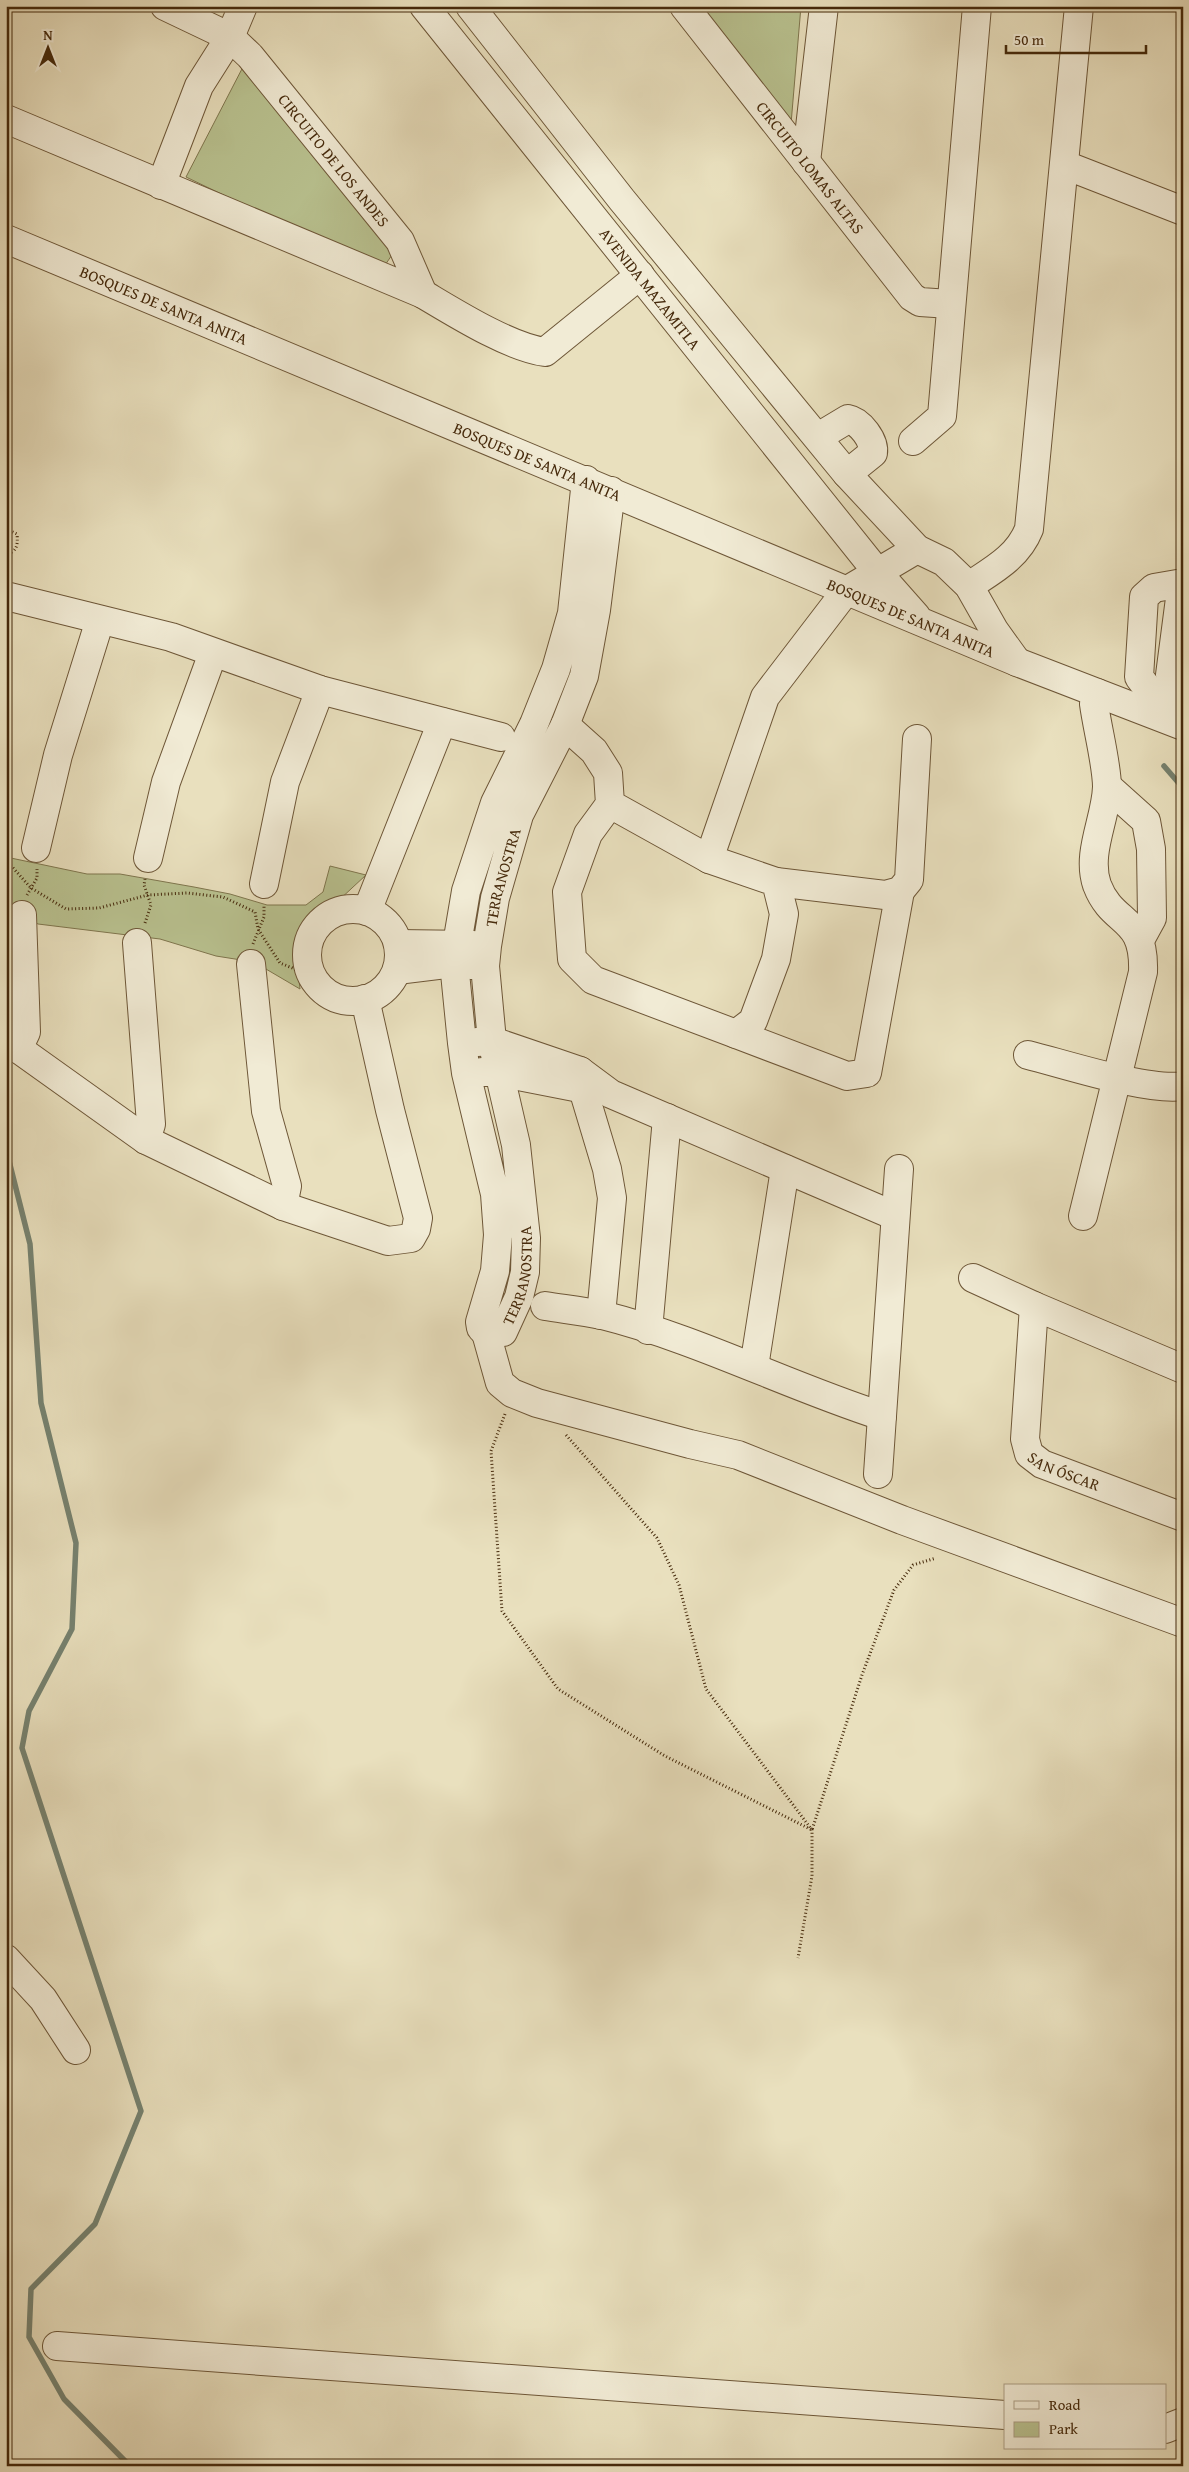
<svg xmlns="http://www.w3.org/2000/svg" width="1189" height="2472" viewBox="0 0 1189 2472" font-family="'Gentium Book Plus',serif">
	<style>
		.green { fill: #b9c290; stroke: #7f764e }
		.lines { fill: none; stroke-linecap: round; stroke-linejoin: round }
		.stream { stroke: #768270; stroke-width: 5.5 }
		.minor-casing { stroke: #6e5738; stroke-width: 30 }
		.path { stroke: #45290b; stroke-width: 3; stroke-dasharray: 1 2.5; stroke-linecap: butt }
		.minor { stroke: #f1ebd5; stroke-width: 28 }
		.labels { text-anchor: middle; stroke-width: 4; stroke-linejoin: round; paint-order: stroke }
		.street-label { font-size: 16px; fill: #45290b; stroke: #f1ebd5 }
	</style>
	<rect width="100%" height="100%" fill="#e9e0be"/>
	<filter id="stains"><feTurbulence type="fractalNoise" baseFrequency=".004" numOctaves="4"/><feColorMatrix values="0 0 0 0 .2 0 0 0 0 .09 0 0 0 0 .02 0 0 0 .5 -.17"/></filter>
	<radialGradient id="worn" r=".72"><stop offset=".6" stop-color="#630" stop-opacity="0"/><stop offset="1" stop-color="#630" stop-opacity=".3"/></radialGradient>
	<!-- green -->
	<path class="green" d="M695 6H801L791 124Z
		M245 63 396 249 381 271 186 177Z
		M6 857 87 874H120L194 887 230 894 267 905H306L323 892 330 866 366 875 338 901 312 915 296 947 300 989 254 962 216 956 160 939 38 924 6 908Z"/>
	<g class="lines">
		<!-- stream -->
		<path class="stream" d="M1164 766 1183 788
			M6 1149 30 1244 41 1403 76 1543 72 1629 29 1711 22 1748 141 2111 95 2224 31 2289 29 2337 64 2399 130 2466"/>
		<!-- minor casing -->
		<g class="minor-casing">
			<g id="minor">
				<path id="s1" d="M424 6 878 573 916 616"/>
				<path d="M470 6 622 200 847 474 917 549 944 562 969 586 994 630 1017 662"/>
				<path id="s2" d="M684 6 912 297 920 302 950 304"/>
				<path d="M6 119 423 294 400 241 250 56 230 37 165 6"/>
				<path d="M806 162 824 6"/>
				<path d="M1065 165 1183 211"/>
				<path d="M161 185 199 86 230 37 243 6"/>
				<path id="s3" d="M6 239 1017 662 1183 726"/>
				<path d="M423 294C455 313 509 347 545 352L640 275"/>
				<path d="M818 437 848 419C860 421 875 441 873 453L847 474"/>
				<path d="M913 441 942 416 977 6"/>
				<path id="s4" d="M586 480 572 613 556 669 534 724 495 803 466 891 457 944 454 963 462 1043 466 1073 495 1194 498 1235 495 1271 480 1322 481 1328 486 1333 503 1332 519 1297 525 1272 526 1238 516 1145 492 1041 485 966 487 946 495 898 519 815 565 725 584 676 596 610 611 491"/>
				<path d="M1182 583 1170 675 1174 685 1183 690"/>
				<path d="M1183 583 1154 588 1144 597 1139 677 1148 689 1183 703"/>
				<path d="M969 586C993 570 1018 557 1029 529L1079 6"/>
				<path d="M6 596 171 637 320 690 501 737"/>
				<path d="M565 725 594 751 608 773 610 804 588 834 567 892 572 959 593 980 736 1034 753 1021 776 959 784 914 776 882 709 859 610 804"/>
				<path d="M1107 786 1146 821 1151 849 1152 918 1140 940"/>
				<path d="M36 848 58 755 100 620"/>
				<path d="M148 858 166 782 213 653"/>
				<path d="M709 859 765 697 846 591 917 549"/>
				<path d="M776 882 885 895 900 891 909 880 917 739"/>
				<path d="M264 884 285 782 320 690"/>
				<circle cx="353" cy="955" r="46"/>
				<path d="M367 911 442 722"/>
				<path d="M137 943 151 1124 146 1140"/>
				<path d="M398 944 473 945"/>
				<path d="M251 964 266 1111 287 1186 283 1206"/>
				<path d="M397 970 454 963 472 965"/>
				<path d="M736 1034 847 1076 867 1073 900 891"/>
				<path d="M6 1040 146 1140 283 1206 388 1241 411 1238 416 1229 418 1218 390 1110 365 999"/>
				<path d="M477 1042 492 1041 580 1071 611 1094 895 1216"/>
				<path d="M18 1049 26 1032 22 915"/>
				<path d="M1028 1055C1064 1064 1150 1092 1183 1086"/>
				<path d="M580 1071 583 1089 607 1169 612 1198 601 1315"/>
				<path d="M482 1072H498L595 1091"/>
				<path d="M1083 1216 1143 972C1145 914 1113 927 1097 885 1086 853 1106 819 1107 787 1107 765 1097 727 1094 704L1097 693"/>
				<path d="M973 1278 1034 1306"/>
				<path d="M545 1306C564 1309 584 1311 602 1315 698 1339 788 1386 882 1416"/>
				<path d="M648 1330 667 1118"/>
				<path d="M486 1333 500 1383 512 1393 537 1403 690 1444 738 1455 902 1520 1183 1623"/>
				<path d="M754 1367 785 1169"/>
				<path id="s5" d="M1183 1369 1034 1306 1025 1439 1029 1454 1042 1464 1183 1517"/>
				<path d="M878 1474 899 1169"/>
				<path d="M6 1959 43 1999 76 2050"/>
				<path d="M57 2346 1005 2415"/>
				<path d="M1165 2429 1183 2422"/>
			</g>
		</g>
		<!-- path -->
		<path class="path" d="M6 529 17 534C18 546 17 550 6 556
			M6 860 31 888 66 909 99 908 148 895 187 893 223 897 255 912 258 929 280 963 312 976
			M27 895 37 878V869
			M145 923 151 905 144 885 145 879
			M253 944 264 917V905
			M505 1414 491 1451 502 1611 558 1689 665 1756 812 1830 862 1675 894 1590 913 1565 936 1558
			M566 1435 657 1538 679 1585 706 1689 812 1830V1876L798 1958"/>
		<!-- minor -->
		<use href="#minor" class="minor"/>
	</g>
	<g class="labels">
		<!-- street labels -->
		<g class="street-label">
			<text transform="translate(334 160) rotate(51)" y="6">CIRCUITO DE LOS ANDES</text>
			<text dy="6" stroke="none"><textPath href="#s2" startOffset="205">CIRCUITO LOMAS ALTAS</textPath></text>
			<text dy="6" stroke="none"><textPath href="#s1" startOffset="362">AVENIDA MAZAMITLA</textPath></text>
			<text dy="6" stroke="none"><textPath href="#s3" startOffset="171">BOSQUES DE SANTA ANITA</textPath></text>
			<text dy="6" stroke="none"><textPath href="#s3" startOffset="576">BOSQUES DE SANTA ANITA</textPath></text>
			<text dy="6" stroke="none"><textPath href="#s3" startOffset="981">BOSQUES DE SANTA ANITA</textPath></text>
			<text dy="6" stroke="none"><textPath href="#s4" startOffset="1365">TERRANOSTRA</textPath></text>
			<text dy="6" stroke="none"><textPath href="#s4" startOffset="960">TERRANOSTRA</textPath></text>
			<text dy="6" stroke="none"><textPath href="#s5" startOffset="350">SAN ÓSCAR</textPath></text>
		</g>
	</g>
	<!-- margin -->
	<rect width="1189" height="2472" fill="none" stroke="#e9e0be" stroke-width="25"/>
	<rect x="8" y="8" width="1174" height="2457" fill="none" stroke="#45290b" stroke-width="2.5"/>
	<rect x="12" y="12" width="1164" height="2447" fill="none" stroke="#45290b"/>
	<!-- legend -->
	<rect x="1004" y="2384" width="162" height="65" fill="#f1ebd5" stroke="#ac9d84"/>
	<rect x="1014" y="2401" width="25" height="8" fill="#f1ebd5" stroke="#ac9d84"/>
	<text x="1049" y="2410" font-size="15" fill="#45290b">Road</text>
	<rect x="1014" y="2422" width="25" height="15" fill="#b9c290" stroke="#ac9d84"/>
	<text x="1049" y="2434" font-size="15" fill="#45290b">Park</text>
	<!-- north arrow -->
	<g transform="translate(48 48)" stroke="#f1ebd5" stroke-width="4" paint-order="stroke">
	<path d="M0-4L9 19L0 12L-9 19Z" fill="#45290b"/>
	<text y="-8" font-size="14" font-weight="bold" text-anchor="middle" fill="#45290b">N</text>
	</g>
	<!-- scale -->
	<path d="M1006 45v8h140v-8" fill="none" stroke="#45290b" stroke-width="2.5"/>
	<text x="1014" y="45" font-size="15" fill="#45290b" stroke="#f1ebd5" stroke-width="4" paint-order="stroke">50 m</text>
	<rect width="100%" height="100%" filter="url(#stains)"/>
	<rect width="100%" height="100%" fill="url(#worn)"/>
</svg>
